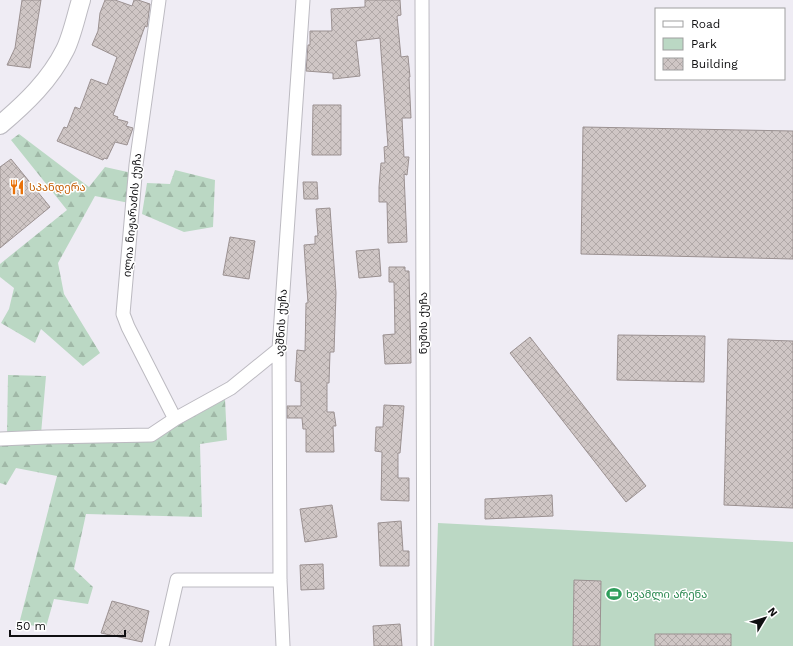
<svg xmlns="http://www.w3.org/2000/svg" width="793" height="646" viewBox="0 0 793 646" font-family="'Work Sans','Noto Sans Georgian',sans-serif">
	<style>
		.green { fill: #bbd8c4 }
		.forest { fill: url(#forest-firs) }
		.building { fill: url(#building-cross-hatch); stroke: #9b9191 }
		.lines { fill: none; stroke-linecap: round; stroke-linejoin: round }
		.street-casing { stroke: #bcbac1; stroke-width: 15 }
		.secondary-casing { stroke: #bcbac1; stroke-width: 20 }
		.street { stroke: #fff; stroke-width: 13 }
		.secondary { stroke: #fff; stroke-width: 18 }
		.labels { text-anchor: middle; stroke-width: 3; stroke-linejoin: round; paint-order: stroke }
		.food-label { font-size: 11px; fill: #c56008; stroke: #fff; text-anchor: start }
		.street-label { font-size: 11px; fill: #0f0f11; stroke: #fff }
		.leisure-label { font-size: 11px; fill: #27864d; stroke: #fff; text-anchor: start }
	</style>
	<defs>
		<pattern id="forest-firs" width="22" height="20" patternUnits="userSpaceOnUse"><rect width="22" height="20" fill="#bbd8c4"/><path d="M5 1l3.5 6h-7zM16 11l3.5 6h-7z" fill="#a0b8a7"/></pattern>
		<pattern id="building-cross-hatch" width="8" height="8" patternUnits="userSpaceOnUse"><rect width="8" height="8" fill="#cfc6c5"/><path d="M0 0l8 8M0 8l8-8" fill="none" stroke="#b1a9a8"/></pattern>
	</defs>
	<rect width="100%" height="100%" fill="#efecf4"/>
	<!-- green -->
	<path class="green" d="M438 523 793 542V646H434Z"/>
	<!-- forest -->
	<path class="forest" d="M19 134 89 187 105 167 132 173 129 203 95 196 58 263 64 294 100 353 83 366 41 329 35 343 1 323 9 309 14 288 0 277V264L67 210 11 140Z
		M175 170 215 180 213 227 184 232 142 214 147 183 170 184Z
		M8 375 46 376 41 434 7 435Z
		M225 399 227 440 200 444 202 517 86 514 74 569 93 587 88 604 54 599 46 627 19 624 57 476 16 468 6 485 0 483V445L150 441Z"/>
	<!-- building -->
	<path class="building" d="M22 0H41L30 68 7 65 15 48Z
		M105 0H115L132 6 134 0H138L150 4 147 27 145 26 113 115 118 117 117 119 128 122 126 126 133 128 127 145 115 142 107 159 104 158 103 160 57 141 64 127 67 128 75 107 80 109 91 79 107 85 117 57 92 45 98 31 100 13Z
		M365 0H400L401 15 397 16 401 57 408 56 410 77H409L411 118H402L404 157H409L407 175 404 174 407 242 388 243 387 202H379V187L381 163H385L384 147 388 146 380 38 356 41 360 76 333 79V73L306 71 308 45H310V31H332L331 9 365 7Z
		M313 105H341V155H312Z
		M583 127 793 131V259L581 254Z
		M11 159 50 207 0 248V167Z
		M303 182H317L318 199H304Z
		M330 208 336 293 334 352H330L329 383H327V412H334L336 426H333L334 452H306V429H303L302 418H287V406H301V382L295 381 297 350 305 351 306 303H308L304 245 315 244V236H318L316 209Z
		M230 237 255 241 249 279 223 275Z
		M379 249 381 276 359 278 356 251Z
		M389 267H405V271H409L411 363 385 364 383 335 395 334 394 282H389Z
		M618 335 705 336 704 382 617 380Z
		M530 337 646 486 626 502 510 353Z
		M728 339 793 341V508L724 505Z
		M384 405 404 406 400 453H398V478H409V501L381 500 382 452 375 451 376 427H383Z
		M552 495 553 516 485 519V499Z
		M332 505 337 537 305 542 300 509Z
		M401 521 403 551H409V566H380L378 523Z
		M323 564 324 589 301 590 300 565Z
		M574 580 601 581 600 646H573Z
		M112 601 149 611 142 642 101 633Z
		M400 624 402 646H374L373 626Z
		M655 634H731V646H655Z"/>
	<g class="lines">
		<!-- street casing -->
		<g class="street-casing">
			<path id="street" d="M159 0 136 165 123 314 128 327 175 419
				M422 0 424 646
				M0 439 47 437 151 435 175 419 231 388 279 349
				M162 646 177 580H280
				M283 646 280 580 279 349 303 0"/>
		</g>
		<!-- secondary casing -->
		<g class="secondary-casing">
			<path id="secondary" d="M0 125C26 103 50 80 65 50 72 36 76 16 81 0"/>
		</g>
		<!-- street -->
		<use href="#street" class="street"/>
		<!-- secondary -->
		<use href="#secondary" class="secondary"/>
	</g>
	<!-- icons -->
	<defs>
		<g id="restaurant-bare" transform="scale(1.2)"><path d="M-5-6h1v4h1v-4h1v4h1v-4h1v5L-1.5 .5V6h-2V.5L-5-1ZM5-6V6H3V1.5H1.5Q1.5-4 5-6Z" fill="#e8710a" stroke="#fff" stroke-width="2.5" paint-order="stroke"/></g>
		<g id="stadium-bare" transform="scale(1.2)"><path d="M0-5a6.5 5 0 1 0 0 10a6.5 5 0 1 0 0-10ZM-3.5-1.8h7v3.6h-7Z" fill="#2e9e5b" stroke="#fff" stroke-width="2.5" paint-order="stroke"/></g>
	</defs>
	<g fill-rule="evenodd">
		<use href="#restaurant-bare" x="17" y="187"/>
		<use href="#stadium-bare" x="614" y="594"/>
	</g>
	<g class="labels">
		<!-- food labels -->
		<g class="food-label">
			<text x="29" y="191">სპანდერა</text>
		</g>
		<!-- street labels -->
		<g class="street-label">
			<text transform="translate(132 215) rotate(-85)" y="4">ილია ნიჟარაძის ქუჩა</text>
			<text transform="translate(281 323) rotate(-87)" y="4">ავშნის ქუჩა</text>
			<text transform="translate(423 323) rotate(-90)" y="4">ნუშის ქუჩა</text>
		</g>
		<!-- leisure labels -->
		<g class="leisure-label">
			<text x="626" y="598">ხვამლი არენა</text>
		</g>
	</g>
	<!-- legend -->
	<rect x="655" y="8" width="130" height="72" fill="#ffffff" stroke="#9f9fa0"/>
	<rect x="663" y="21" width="20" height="6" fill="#ffffff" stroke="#9f9fa0"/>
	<text x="691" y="28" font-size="12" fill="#0f0f11">Road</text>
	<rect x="663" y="38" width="20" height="12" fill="#bbd8c4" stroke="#9f9fa0"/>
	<text x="691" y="48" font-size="12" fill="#0f0f11">Park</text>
	<rect x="663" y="58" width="20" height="12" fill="url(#building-cross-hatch)" stroke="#9f9fa0"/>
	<text x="691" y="68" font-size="12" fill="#0f0f11">Building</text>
	<!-- north arrow -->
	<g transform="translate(765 618) rotate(52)" stroke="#ffffff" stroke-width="3" paint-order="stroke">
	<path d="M0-3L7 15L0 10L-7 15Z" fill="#0f0f11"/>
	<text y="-6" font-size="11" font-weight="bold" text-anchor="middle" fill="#0f0f11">N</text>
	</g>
	<!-- scale -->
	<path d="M10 630v6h115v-6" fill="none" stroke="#0f0f11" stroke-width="2"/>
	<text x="16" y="630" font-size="12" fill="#0f0f11" stroke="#ffffff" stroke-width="3" paint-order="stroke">50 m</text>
</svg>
